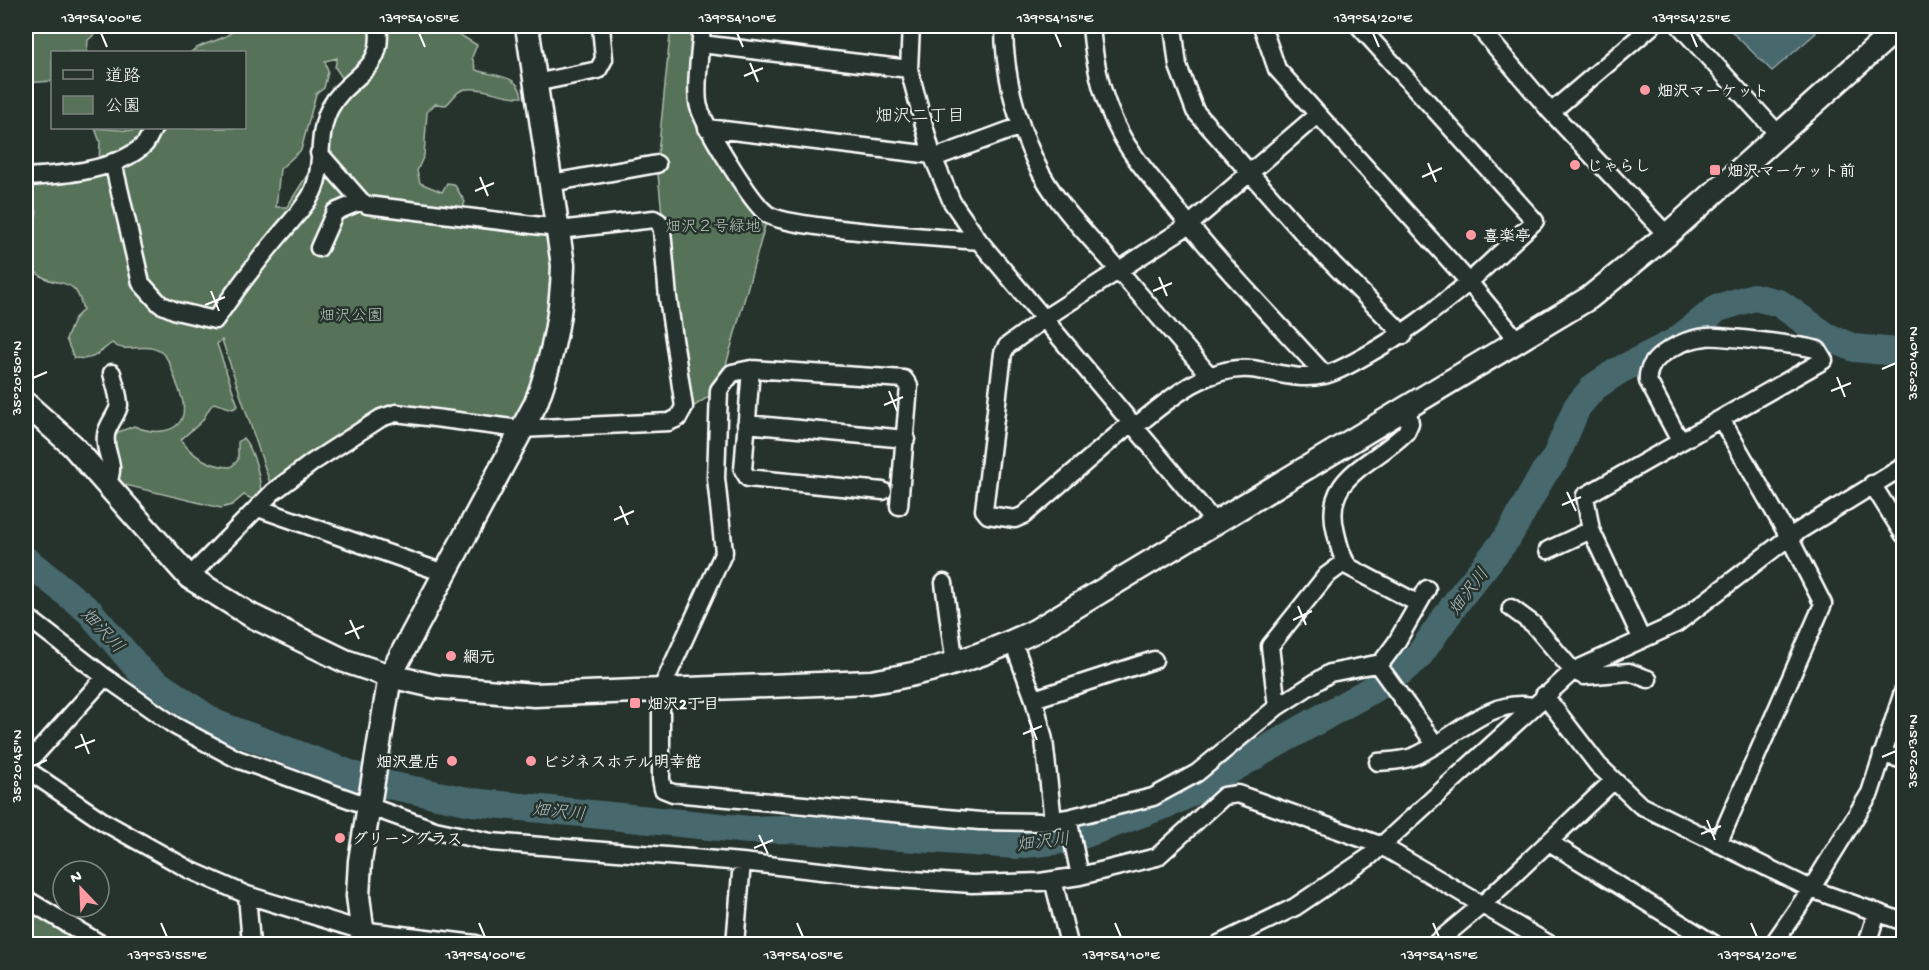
<svg xmlns="http://www.w3.org/2000/svg" width="1929" height="970" viewBox="0 0 1929 970" font-family="'Gochi Hand','Klee One',sans-serif">
	<style>
		.green { fill: #577258; stroke: #abb8ac; stroke-width: 1.5; fill-rule: evenodd }
		.water { fill: #46686d; stroke: #90a4a7; stroke-width: 1.5 }
		.lines { fill: none; stroke-linecap: round; stroke-linejoin: round }
		.river { stroke: #46686d; stroke-width: 28 }
		.street-casing { stroke: #fff; stroke-width: 21 }
		.secondary-casing { stroke: #fff; stroke-width: 27 }
		.street { stroke: #26332d; stroke-width: 16 }
		.secondary { stroke: #26332d; stroke-width: 22 }
		.ticks { fill: none; stroke: #fff; stroke-width: 2 }
		.poi-dot { fill: #ff9aa2; stroke: #26332d; stroke-width: 2 }
		.labels { text-anchor: middle; stroke-width: 5; stroke-linejoin: round; paint-order: stroke }
		.poi-label { font-size: 16px; font-weight: bold; fill: #fff; stroke: #26332d; text-anchor: start }
		.park-label { font-size: 16px; fill: #b3c0b4; stroke: #26332d }
		.neighbourhood-label { font-size: 18px; fill: #fff; stroke: #26332d }
		.water-label { font-size: 18px; font-style: italic; fill: #acbbbd; stroke: #26332d }
		.neatline { fill: none; stroke: #fff; stroke-width: 2 }
		.ticks-label { font-size: 15px; text-anchor: middle; fill: #fff }
	</style>
	<rect width="100%" height="100%" fill="#26332d"/>
	<filter id="ink" filterUnits="userSpaceOnUse"><feTurbulence type="fractalNoise" baseFrequency=".0167" numOctaves="2"/><feDisplacementMap in="SourceGraphic" scale="12" xChannelSelector="R" yChannelSelector="G"/><feConvolveMatrix kernelMatrix="1 2 1 2 8 2 1 2 1" color-interpolation-filters="sRGB"/></filter>
	<g filter="url(#ink)">
		<!-- green -->
		<path class="green" d="M26 26H104L88 40 87 52H52V81L26 83Z
			M237 26H461L460 35 477 45 472 57 476 70C494 77 519 73 522 97 506 99 474 83 460 91 455 94 451 101 446 105L435 104 427 112 424 155 417 171 420 183 442 192 447 183 454 184 465 202 462 209 558 228 554 347 520 429 430 423 417 427 408 424 409 421 381 418 273 492 222 340 217 344 238 406 233 409 214 403C207 409 206 417 200 423 194 429 187 433 181 440 192 456 211 467 231 467L238 460V442L243 438C254 450 260 476 261 492L252 499 244 495 232 505 221 508 117 483 112 443 118 432 134 426C154 436 188 434 183 403 182 396 178 388 176 381 172 371 170 359 161 352 146 341 125 355 112 343 95 355 96 360 74 358L66 339 75 318 83 310C75 274 62 289 41 276 35 272 32 268 26 265V225L36 218 37 212 32 203 26 204V168L50 169 99 162 100 142 95 128 132 131 141 128H244V52H191C205 40 225 43 237 26ZM337 58 335 67 341 76 342 86 317 147 337 180H329L319 170 309 172 287 207H276L280 169 301 150 316 94 324 88 328 72 325 61Z
			M671 26H703L707 128 768 215 719 390 682 414 657 164Z
			M31 913 86 944H32L26 937V919Z"/>
		<!-- water -->
		<path class="water" d="M1726 26H1809L1816 33 1772 71Z"/>
		<g class="lines">
			<!-- river -->
			<path class="river" d="M26 560 90 612 142 673 214 723 369 781 472 802 749 830 787 829 1016 845 1071 839 1175 801 1394 677 1418 657 1460 597 1508 537 1544 473 1555 459 1577 407 1594 387 1618 371 1675 342 1718 308 1754 297 1779 303 1826 336 1854 348 1897 352 1904 348"/>
			<!-- street casing -->
			<g class="street-casing">
				<path id="street" d="M702 26C701 46 694 90 699 107 705 127 751 202 767 214 787 229 945 238 979 241
					M911 26 909 69 932 155 952 202 979 241 1215 523
					M1004 26C1004 73 1016 120 1036 163 1052 198 1082 229 1108 258 1142 297 1176 337 1210 376
					M1091 26C1094 63 1103 102 1121 135 1134 159 1153 180 1170 201 1218 262 1273 318 1325 375
					M1173 26 1178 66 1195 111 1310 241 1404 335
					M1359 26 1535 221 1469 282 1516 339
					M1478 26 1551 112 1667 235
					M1680 26 1779 135
					M701 44 909 69
					M535 83 598 70 604 59 601 26
					M1551 112 1652 26
					M707 128 932 155
					M319 153 361 201 367 205 558 228
					M934 158 1021 126
					M113 162 141 283 160 304 176 311 215 320C233 294 252 268 273 243 285 228 300 213 310 197 326 170 315 136 330 108 348 74 385 73 378 26
					M26 177C62 175 117 171 145 144 148 140 151 132 154 128
					M551 183 657 164
					M319 248 335 212 361 201
					M751 369 743 470 748 478 883 491
					M1407 405 1410 423 1406 432C1373 466 1321 475 1336 533 1339 545 1341 557 1349 567L1417 603
					M1132 422 1024 515 1015 519 988 515 984 510 1003 353 1007 346 1045 318 1189 225 1317 115
					M746 424 906 439
					M1136 426C1168 400 1207 365 1251 369 1276 372 1299 381 1324 375 1338 372 1352 363 1365 356 1404 334 1434 311 1469 282L1277 69 1262 26
					M107 484C118 462 103 455 106 435 107 425 118 414 119 405 119 395 114 382 112 373
					M1872 484 1904 535
					M899 506 909 386 904 379 751 369 732 373 719 390 716 478 724 552 661 690V779L663 789 673 793 980 821 1042 822 1068 818 1153 797 1197 773 1277 707 1330 673 1381 663 1396 643 1427 589
					M258 508 444 573
					M1548 550 1591 530
					M189 577 273 492 313 462 381 418 396 413 520 429 669 422 678 418 684 407 668 298 662 230 659 222 654 219 559 230
					M944 583 955 665
					M1511 608 1533 624 1573 671 1584 676 1629 672 1648 679
					M26 616 105 677 175 726 237 759 435 830 491 842 742 862 883 878 972 884 1040 882 1080 876 1157 857 1224 796 1238 794 1380 845 1549 944
					M1642 640 1591 530 1585 496 1824 360 1818 350C1809 346 1717 335 1706 337 1685 339 1645 356 1648 381L1680 441
					M1013 642 1034 699 1044 740 1053 821
					M1378 665 1435 744
					M1544 695 1598 765 1640 805 1811 889 1904 922
					M1034 699 1154 660
					M1277 707 1270 646 1326 576 1345 562
					M1882 754 1904 760
					M1378 762C1391 761 1403 761 1415 756 1453 740 1487 698 1532 706
					M26 765 105 677
					M26 769 104 822 190 870 247 895 360 930 476 944
					M1068 818 1080 876
					M1549 842 1714 944
					M1718 844 1823 604 1789 537 1721 419
					M1053 880 1069 944
					M247 895 251 944
					M26 899 101 944
					M735 944 742 862
					M1219 944 1295 907 1369 857 1573 671 1676 624 1789 537 1904 466
					M1435 944 1483 904 1613 781
					M1773 944 1811 889 1870 793 1904 689
					M1867 944 1877 912"/>
			</g>
			<!-- secondary casing -->
			<g class="secondary-casing">
				<path id="secondary" d="M26 404 72 445 189 577 252 616 345 661 390 676 438 687 534 695 871 682C930 673 982 657 1035 631L1589 298 1667 235 1900 26
					M364 944 358 896 360 861 390 676 536 403C553 357 562 313 563 265L527 26"/>
			</g>
			<!-- street -->
			<use href="#street" class="street"/>
			<!-- secondary -->
			<use href="#secondary" class="secondary"/>
		</g>
	</g>
	<!-- ticks -->
	<path class="ticks" d="M101 33 107 47M419 33 425 47M737 33 743 47M1055 33 1061 47M1373 33 1379 47M1691 33 1697 47M750 63 758 82M744 76 763 68M1428 163 1436 182M480 177 488 196M1422 177 1442 168M475 191 494 183M1159 277 1167 296M211 291 219 311M1153 291 1172 283M205 305 225 297M1882 369 1896 363M1837 377 1845 397M33 378 47 372M889 391 897 411M1831 391 1851 383M884 405 903 397M1567 492 1576 511M1562 505 1581 497M620 506 628 525M614 520 634 511M1298 606 1306 625M350 620 359 639M1293 620 1312 611M345 634 364 626M1029 720 1037 740M81 734 89 754M1023 734 1042 726M75 748 95 740M1882 757 1896 751M33 766 47 760M1707 820 1715 840M1701 834 1721 826M759 835 768 854M754 848 773 840M161 923 167 937M479 923 485 937M797 923 803 937M1115 923 1121 937M1433 923 1439 937M1751 923 1757 937"/>
	<!-- markers -->
	<g class="poi-dot">
		<circle cx="1645" cy="90" r="6"/>
		<circle cx="1575" cy="165" r="6"/>
		<rect x="1709" y="164" width="12" height="12" rx="3"/>
		<circle cx="1471" cy="235" r="6"/>
		<circle cx="451" cy="656" r="6"/>
		<rect x="629" y="697" width="12" height="12" rx="3"/>
		<circle cx="452" cy="761" r="6"/>
		<circle cx="531" cy="761" r="6"/>
		<circle cx="340" cy="838" r="6"/>
	</g>
	<g class="labels">
		<!-- poi labels -->
		<g class="poi-label">
			<text x="1657" y="96">畑沢マーケット</text>
			<text x="1587" y="171">じゃらし</text>
			<text x="1727" y="176">畑沢マーケット前</text>
			<text x="1483" y="241">喜楽亭</text>
			<text x="463" y="662">網元</text>
			<text x="647" y="709">畑沢2丁目</text>
			<text x="440" y="767" text-anchor="end">畑沢畳店</text>
			<text x="543" y="767">ビジネスホテル明幸館</text>
			<text x="352" y="844">グリーングラス</text>
		</g>
		<!-- park labels -->
		<g class="park-label">
			<text x="713" y="231">畑沢２号緑地</text>
			<text x="351" y="320">畑沢公園</text>
		</g>
		<!-- neighbourhood labels -->
		<g class="neighbourhood-label">
			<text x="920" y="121">畑沢二丁目</text>
		</g>
		<!-- water labels -->
		<g class="water-label">
			<text transform="translate(1468 591) rotate(-53)" y="6">畑沢川</text>
			<text transform="translate(103 630) rotate(47)" y="6">畑沢川</text>
			<text transform="translate(559 811) rotate(6)" y="6">畑沢川</text>
			<text transform="translate(1043 841) rotate(-7)" y="6">畑沢川</text>
		</g>
	</g>
	<!-- margin -->
	<rect width="1929" height="970" fill="none" stroke="#26332d" stroke-width="66"/>
	<!-- legend -->
	<rect x="51" y="51" width="195" height="78" fill="#26332d" stroke="#7d8581" stroke-width="1.5"/>
	<rect x="63" y="70" width="30" height="9" fill="#26332d" stroke="#7d8581" stroke-width="1.5"/>
	<text x="105" y="81" font-size="18" fill="#ffffff">道路</text>
	<rect x="63" y="96" width="30" height="18" fill="#577258" stroke="#7d8581" stroke-width="1.5"/>
	<text x="105" y="111" font-size="18" fill="#ffffff">公園</text>
	<!-- north arrow -->
	<g transform="translate(81 889) rotate(337)"><circle r="28" fill="#26332d" stroke="#7d8581" stroke-width="1.5"/>
	<path d="M0-4.5L10 22L0 15L-10 22Z" fill="#ff9aa2"/>
	<text y="-9" font-size="16" font-weight="bold" text-anchor="middle" fill="#ffffff">N</text>
	</g>
	<rect x="33" y="33" width="1863" height="904" class="neatline"/>
	<g class="ticks-label">
		<text x="101" y="22">139°54'00"E</text>
		<text x="419" y="22">139°54'05"E</text>
		<text x="737" y="22">139°54'10"E</text>
		<text x="1055" y="22">139°54'15"E</text>
		<text x="1373" y="22">139°54'20"E</text>
		<text x="1691" y="22">139°54'25"E</text>
		<text transform="translate(1912 363) rotate(-90)" y="5">35°20'40"N</text>
		<text transform="translate(16 378) rotate(-90)" y="5">35°20'50"N</text>
		<text transform="translate(1912 751) rotate(-90)" y="5">35°20'35"N</text>
		<text transform="translate(16 766) rotate(-90)" y="5">35°20'45"N</text>
		<text x="167" y="959">139°53'55"E</text>
		<text x="485" y="959">139°54'00"E</text>
		<text x="803" y="959">139°54'05"E</text>
		<text x="1121" y="959">139°54'10"E</text>
		<text x="1439" y="959">139°54'15"E</text>
		<text x="1757" y="959">139°54'20"E</text>
	</g>
</svg>
